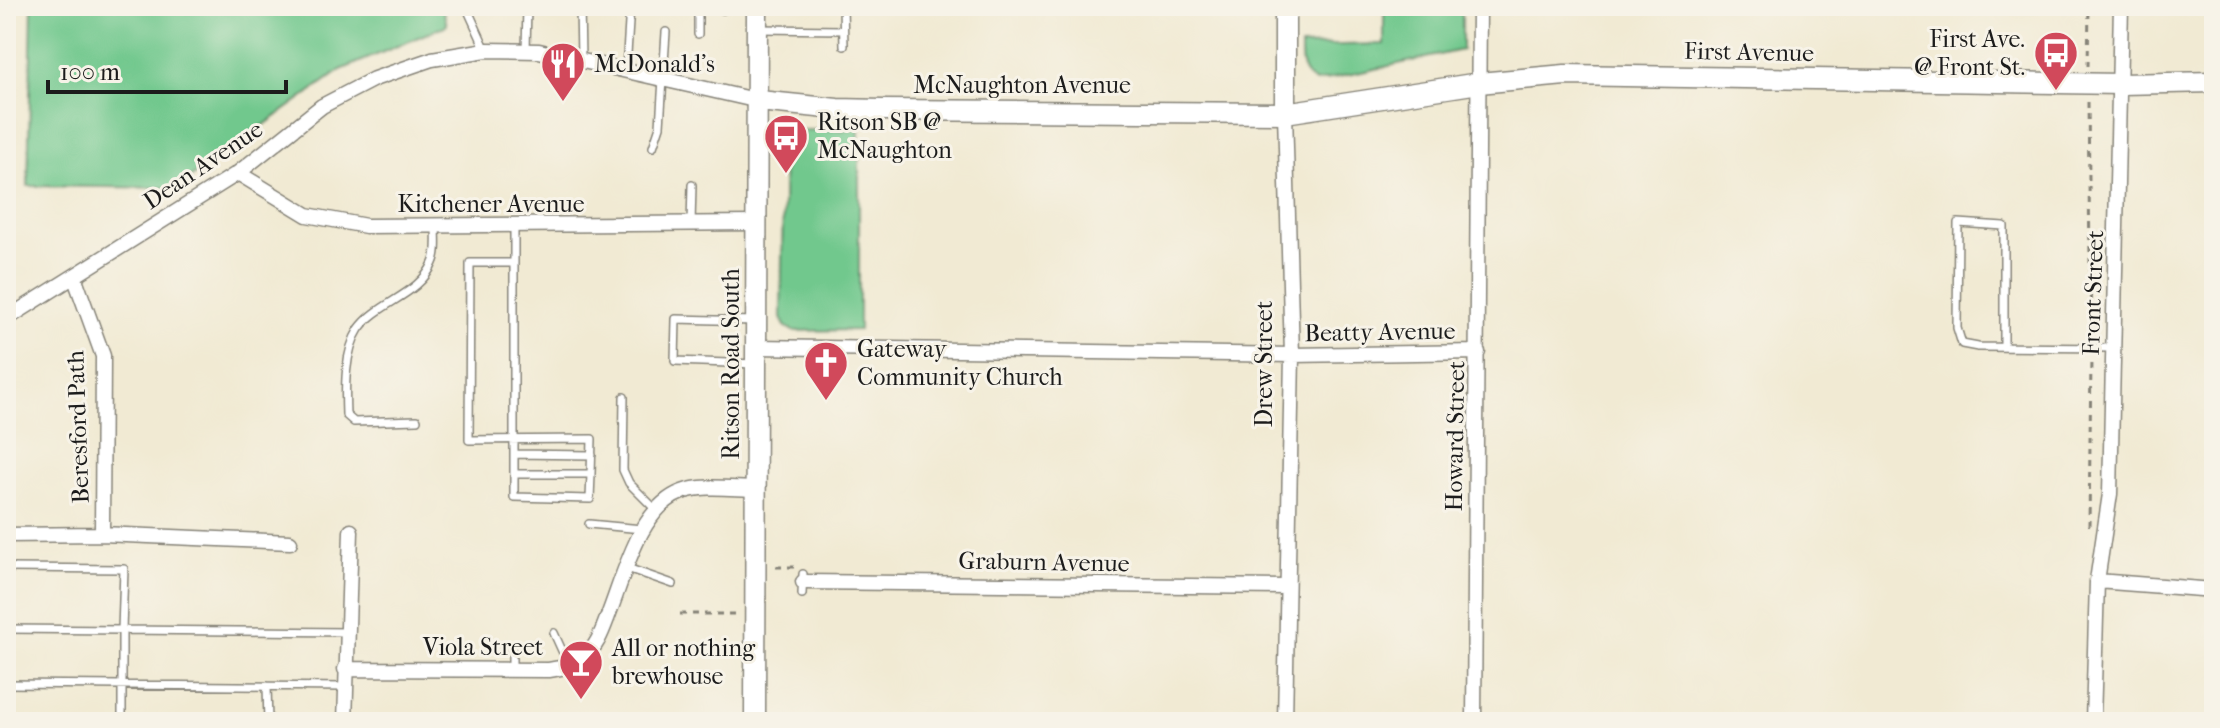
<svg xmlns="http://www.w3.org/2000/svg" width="2220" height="728" viewBox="0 0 2220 728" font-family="'IM FELL French Canon',serif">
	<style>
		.green { fill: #71c88d; stroke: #467254; stroke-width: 2 }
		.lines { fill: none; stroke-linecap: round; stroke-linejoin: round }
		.service-casing { stroke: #868378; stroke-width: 10 }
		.minor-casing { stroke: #868378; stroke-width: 17 }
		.secondary-casing { stroke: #868378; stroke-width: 23 }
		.path { stroke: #868378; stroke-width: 3; stroke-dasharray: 6 6; stroke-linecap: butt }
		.service { stroke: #fff; stroke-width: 7 }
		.minor { stroke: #fff; stroke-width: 14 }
		.secondary { stroke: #fff; stroke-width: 20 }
		.labels { text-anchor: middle; stroke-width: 6; stroke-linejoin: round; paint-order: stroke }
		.poi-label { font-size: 24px; fill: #1c1c1c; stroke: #f7f3e8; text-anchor: start }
		.street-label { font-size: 24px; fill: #1c1c1c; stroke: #f7f3e8 }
	</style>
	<rect width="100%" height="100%" fill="#f7f3e8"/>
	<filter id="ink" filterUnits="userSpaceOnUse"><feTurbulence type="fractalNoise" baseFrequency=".0125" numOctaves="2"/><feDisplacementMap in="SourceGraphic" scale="16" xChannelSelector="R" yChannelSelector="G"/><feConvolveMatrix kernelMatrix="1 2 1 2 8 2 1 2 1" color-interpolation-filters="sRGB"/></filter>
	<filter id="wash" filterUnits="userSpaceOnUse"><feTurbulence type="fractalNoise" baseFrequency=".006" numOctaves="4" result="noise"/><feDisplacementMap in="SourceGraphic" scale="32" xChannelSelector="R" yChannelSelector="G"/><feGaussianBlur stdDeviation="1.8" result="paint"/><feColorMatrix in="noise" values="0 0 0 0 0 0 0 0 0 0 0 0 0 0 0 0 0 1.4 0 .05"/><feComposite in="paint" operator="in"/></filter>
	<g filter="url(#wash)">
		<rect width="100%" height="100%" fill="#f1ead3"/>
		<!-- green -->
		<path class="green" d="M32 6H442L447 25 341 70 176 188 28 186Z
			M1384 6H1462V50L1316 82C1300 75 1301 61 1301 46L1384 44Z
			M794 130H859V330L793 331 785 326 781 318 784 144 787 135Z"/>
	</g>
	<g filter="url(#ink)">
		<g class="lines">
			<!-- service casing -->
			<g class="service-casing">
				<path id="service" d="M466 6 486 50
					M580 6 581 59
					M698 6V34
					M843 6 844 46
					M723 10 724 6
					M758 29 843 30
					M526 51 527 6
					M626 70 630 6
					M653 147 660 126 666 32
					M691 224 692 185
					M514 263H470L469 440 592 439 591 474
					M754 321 676 319 675 361 755 364
					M2004 347V226L1958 223 1957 328 1962 344 1978 347 2114 348
					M624 397 623 470 629 483 655 509
					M417 420 354 422 346 415C345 389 344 352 359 329 378 302 420 295 433 263 438 253 436 237 436 226
					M514 454 592 455
					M514 474H591L590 499 514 497V226
					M589 524 642 529
					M6 568 124 569 122 630 347 632
					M627 568 673 584
					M802 594 803 574
					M6 629 122 630V722
					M554 633 569 666
					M512 650V669
					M6 684 345 687
					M267 686 268 722"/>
			</g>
			<!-- minor casing -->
			<g class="minor-casing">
				<path id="minor" d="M1285 113 1292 355 1285 722
					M238 173 307 215 366 226 757 223
					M74 276 103 356 102 534
					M6 319 238 173 322 106 374 79 432 59 486 50 539 51 759 101
					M756 347 1292 355 1478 352
					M6 535 102 534 290 542
					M2097 581 2214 590
					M803 582 1286 587
					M345 669 549 670C561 668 573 666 583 658 597 647 602 632 608 616 624 576 639 508 682 492 703 484 734 489 756 489
					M345 722 351 531
					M1474 722 1479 6
					M2093 722 2097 581 2110 494 2121 6"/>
			</g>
			<!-- secondary casing -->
			<g class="secondary-casing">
				<path id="secondary" d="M1285 6V113
					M759 101 837 109 882 110 1285 113 1479 83 1565 75 2121 84 2214 82
					M755 722 757 6"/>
			</g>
			<!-- path -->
			<path class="path" d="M2088 66 2089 6
				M2088 102 2091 338
				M2089 526 2091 358
				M776 567H796
				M680 614H734"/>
			<!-- service -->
			<use href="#service" class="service"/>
			<!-- minor -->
			<use href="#minor" class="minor"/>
			<!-- secondary -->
			<use href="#secondary" class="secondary"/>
		</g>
	</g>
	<!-- icons -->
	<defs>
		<g id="bus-pin" transform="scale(2.3)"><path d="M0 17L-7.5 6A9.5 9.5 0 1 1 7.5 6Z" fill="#d1495b" stroke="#f7f3e8"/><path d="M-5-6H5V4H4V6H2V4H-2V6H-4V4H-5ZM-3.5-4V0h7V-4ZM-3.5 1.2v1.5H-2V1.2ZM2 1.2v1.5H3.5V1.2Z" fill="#fff"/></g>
		<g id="restaurant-pin" transform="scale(2.3)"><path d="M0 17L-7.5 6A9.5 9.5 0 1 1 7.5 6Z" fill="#d1495b" stroke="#f7f3e8"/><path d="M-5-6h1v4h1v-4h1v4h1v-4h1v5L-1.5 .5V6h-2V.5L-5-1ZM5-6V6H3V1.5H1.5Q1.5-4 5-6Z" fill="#fff"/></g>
		<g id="church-pin" transform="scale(2.3)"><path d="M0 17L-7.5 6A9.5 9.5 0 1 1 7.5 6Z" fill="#d1495b" stroke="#f7f3e8"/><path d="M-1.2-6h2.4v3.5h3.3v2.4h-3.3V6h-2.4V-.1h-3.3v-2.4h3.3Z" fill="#fff"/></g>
		<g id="bar-pin" transform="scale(2.3)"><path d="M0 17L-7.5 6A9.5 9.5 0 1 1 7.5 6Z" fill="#d1495b" stroke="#f7f3e8"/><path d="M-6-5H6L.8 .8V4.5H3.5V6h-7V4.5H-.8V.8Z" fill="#fff"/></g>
	</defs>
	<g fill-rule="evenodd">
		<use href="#bus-pin" x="2056" y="53"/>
		<use href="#restaurant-pin" x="563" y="64"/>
		<use href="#bus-pin" x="786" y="136"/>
		<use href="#church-pin" x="826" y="363"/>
		<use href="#bar-pin" x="581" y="662"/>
	</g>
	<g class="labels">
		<!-- poi labels -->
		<g class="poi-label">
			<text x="2025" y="47" text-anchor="end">First Ave.<tspan x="2025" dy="28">@ Front St.</tspan></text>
			<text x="594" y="72">McDonald's</text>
			<text x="817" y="130">Ritson SB @<tspan x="817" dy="28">McNaughton</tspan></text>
			<text x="857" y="357">Gateway<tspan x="857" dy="28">Community Church</tspan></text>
			<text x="612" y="656">All or nothing<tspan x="612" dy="28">brewhouse</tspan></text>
		</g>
		<!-- street labels -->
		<g class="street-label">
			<text transform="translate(1749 52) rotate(1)" y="8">First Avenue</text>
			<text x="1022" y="93">McNaughton Avenue</text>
			<text transform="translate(203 165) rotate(-34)" y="8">Dean Avenue</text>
			<text x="491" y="212">Kitchener Avenue</text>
			<text transform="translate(2093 293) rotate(-88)" y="8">Front Street</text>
			<text transform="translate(1380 332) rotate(-1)" y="8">Beatty Avenue</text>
			<text transform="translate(731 364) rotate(-90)" y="8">Ritson Road South</text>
			<text transform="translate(1264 364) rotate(-90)" y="8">Drew Street</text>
			<text transform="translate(78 427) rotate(-92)" y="8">Beresford Path</text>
			<text transform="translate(1455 436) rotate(-89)" y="8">Howard Street</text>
			<text transform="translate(1044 562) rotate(1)" y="8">Graburn Avenue</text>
			<text x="483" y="655">Viola Street</text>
		</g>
	</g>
	<!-- margin -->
	<rect width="2220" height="728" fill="none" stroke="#f7f3e8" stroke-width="32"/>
	<!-- scale -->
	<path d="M48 80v12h238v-12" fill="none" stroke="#1c1c1c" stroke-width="4"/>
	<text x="60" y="80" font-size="24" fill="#1c1c1c" stroke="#f7f3e8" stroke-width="6" paint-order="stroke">100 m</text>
</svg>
